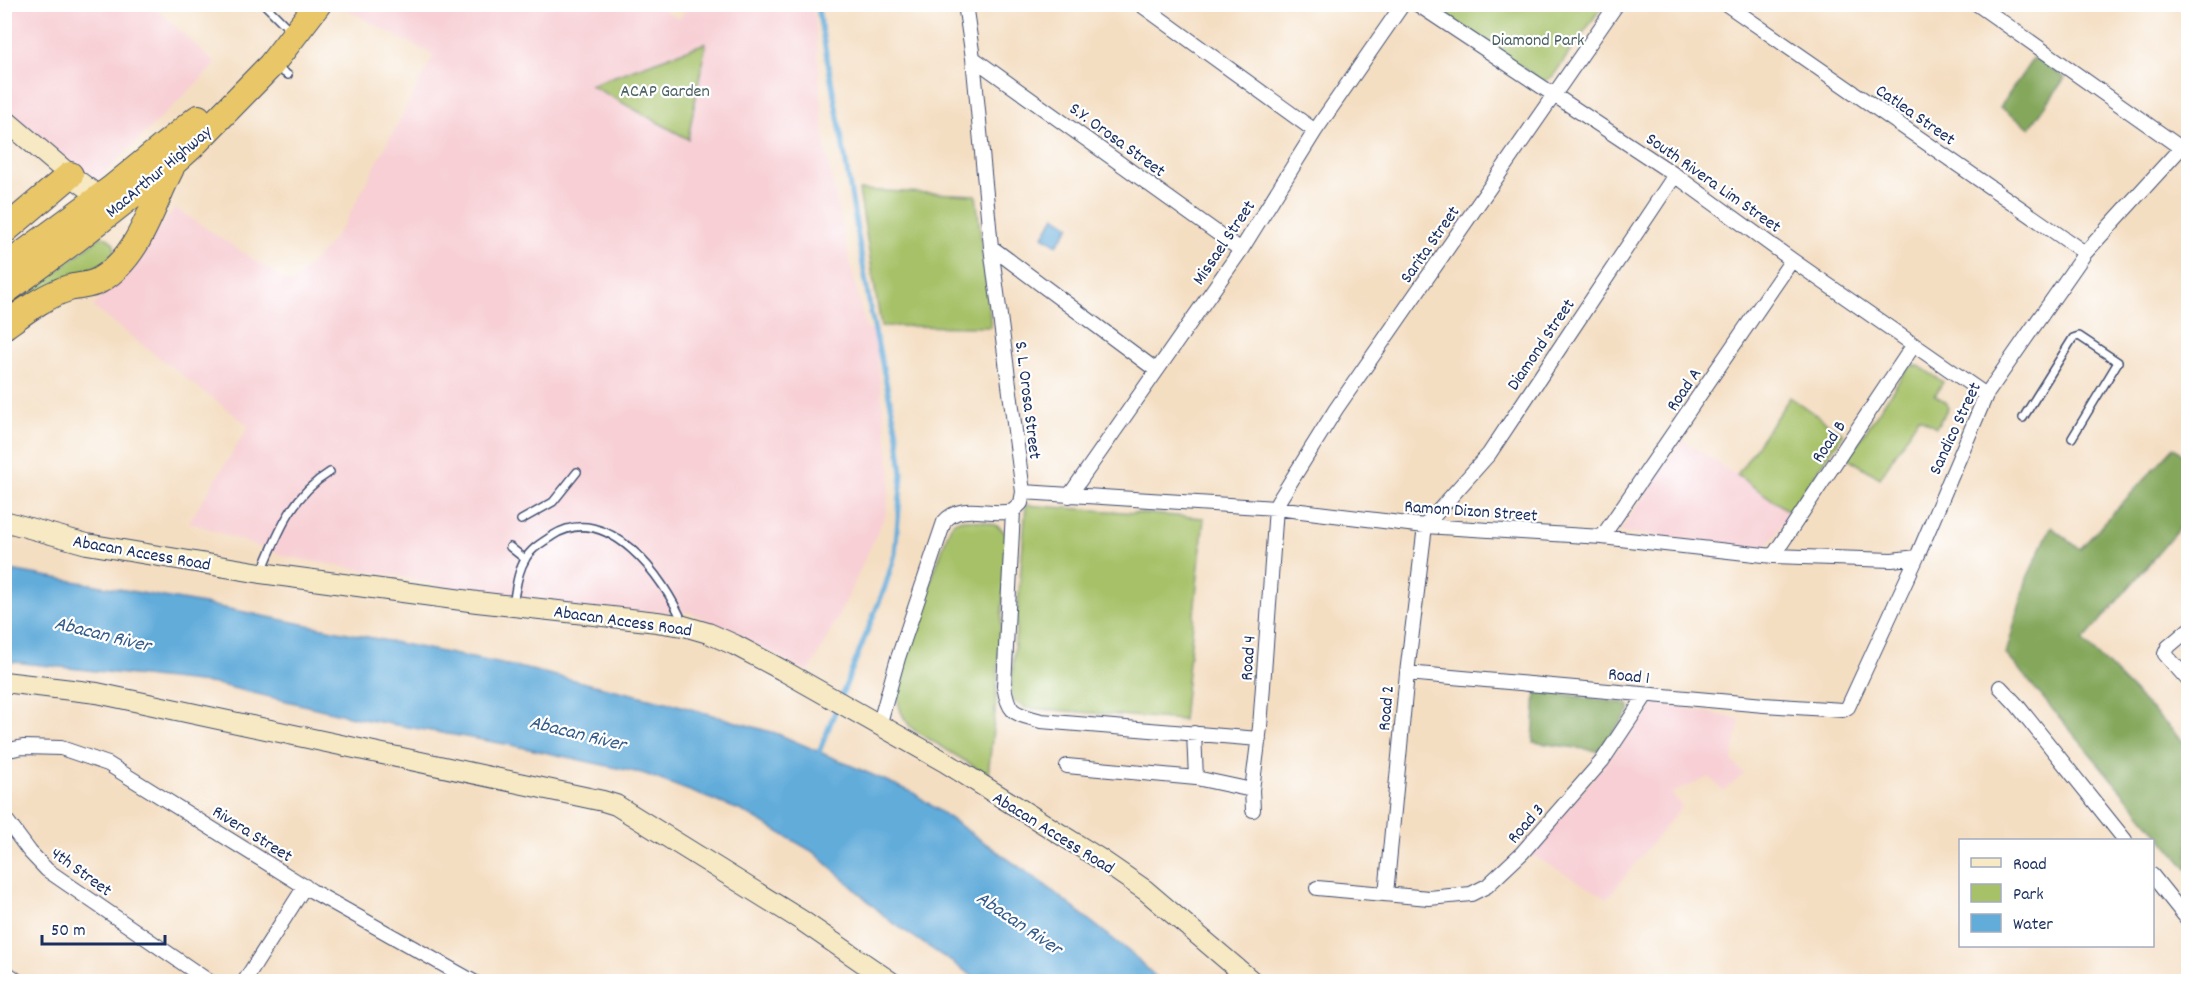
<svg xmlns="http://www.w3.org/2000/svg" width="2193" height="986" viewBox="0 0 2193 986" font-family="Dekko,sans-serif">
	<style>
		.built { fill: #f7cfd4 }
		.green { fill: #a6c168; stroke: #607863; stroke-width: 1.5 }
		.forest { fill: #84a75c; stroke: #506b5d; stroke-width: 1.5 }
		.water { fill: #62acda; stroke: #3e6e9c; stroke-width: 1.5 }
		.lines { fill: none; stroke-linecap: round; stroke-linejoin: round }
		.stream { stroke: #62acda; stroke-width: 5 }
		.lane-casing { stroke: #3c496d; stroke-width: 10 }
		.street-casing { stroke: #3c496d; stroke-width: 16 }
		.secondary-casing { stroke: #3c496d; stroke-width: 22 }
		.highway-casing { stroke: #3c496d; stroke-width: 28 }
		.lane { stroke: #fff; stroke-width: 7 }
		.street { stroke: #fff; stroke-width: 14 }
		.secondary { stroke: #f6e9c3; stroke-width: 20 }
		.highway { stroke: #e9c769; stroke-width: 26 }
		.labels { text-anchor: middle; stroke-width: 4.5; stroke-linejoin: round; paint-order: stroke }
		.park-label { font-size: 18px; fill: #4c6262; stroke: #fff }
		.street-label { font-size: 18px; fill: #1b2f5e; stroke: #fff }
		.water-label { font-size: 20px; font-style: italic; fill: #345b89; stroke: #fff }
	</style>
	<rect width="100%" height="100%" fill="#fff"/>
	<filter id="ink" filterUnits="userSpaceOnUse"><feTurbulence type="fractalNoise" baseFrequency=".0167" numOctaves="2"/><feDisplacementMap in="SourceGraphic" scale="12" xChannelSelector="R" yChannelSelector="G"/><feConvolveMatrix kernelMatrix="1 2 1 2 8 2 1 2 1" color-interpolation-filters="sRGB"/></filter>
	<filter id="wash" filterUnits="userSpaceOnUse"><feTurbulence type="fractalNoise" baseFrequency=".008" numOctaves="4" result="noise"/><feDisplacementMap in="SourceGraphic" scale="24" xChannelSelector="R" yChannelSelector="G"/><feGaussianBlur stdDeviation="1.35" result="paint"/><feColorMatrix in="noise" values="0 0 0 0 0 0 0 0 0 0 0 0 0 0 0 0 0 1.4 0 .05"/><feComposite in="paint" operator="in"/></filter>
	<g filter="url(#wash)">
		<rect width="100%" height="100%" fill="#f4dec2"/>
		<!-- built -->
		<path class="built" d="M654 4 679 19 689 5H810L815 18 825 146 844 236 866 329 874 331 891 474 886 513 841 611 809 672 690 612 546 610 404 577 288 557 189 522 249 426 93 307 175 208 291 284 326 248 345 223 434 55 382 29 340 6 341 5Z
			M5 5H152L216 64 89 188 5 114Z
			M1683 440 1791 511 1766 548 1619 532Z
			M1656 703 1740 719 1732 761 1744 774 1723 791 1710 777 1671 793 1682 806 1607 898 1530 854Z"/>
		<!-- green -->
		<path class="green" d="M1431 5H1603L1553 76 1547 80H1541Z
			M706 43 688 139 590 85Z
			M859 190 976 195 991 327 881 326Z
			M102 236C110 239 115 242 115 251L105 262 28 301 16 303Z
			M1912 366H1919L1943 382 1935 395 1947 403 1948 408 1936 427 1919 417 1880 478 1848 458 1906 370Z
			M1790 397 1843 434 1790 512 1737 475Z
			M1026 505 1204 518 1183 720 1026 708 1014 701 1011 693Z
			M963 519C978 521 1003 521 1007 538L995 712 988 775 914 730C897 714 896 697 898 675L949 530C952 522 955 521 963 519Z"/>
		<!-- forest -->
		<path class="forest" d="M2034 57 2065 78 2030 128 2000 107Z
			M2174 447 2188 460V518L2083 641 2188 746V870L2006 654 2027 578 2051 527 2080 549Z
			M1536 690 1628 704 1630 711 1598 751 1533 742Z"/>
		<!-- water -->
		<path class="water" d="M1055 216 1070 226 1057 245 1043 236Z
			M5 569 204 604 527 669 674 704 778 734 912 792 1045 885 1132 954 1160 981H980L890 921 815 853 742 811 645 774 511 745 357 718 216 684 5 661Z"/>
		<g class="lines">
			<!-- stream -->
			<path class="stream" d="M817 4 840 128 871 313 898 437 902 474 895 554 885 587 817 757"/>
		</g>
	</g>
	<g filter="url(#ink)">
		<g class="lines">
			<!-- lane casing -->
			<g class="lane-casing">
				<path id="lane" d="M264 4 285 25
					M276 68 288 75
					M2023 418 2073 338 2079 336 2118 362 2072 438
					M521 520 553 502 577 472
					M510 547 525 559
					M262 571C279 531 292 495 330 472
					M513 604C516 590 517 572 525 560 530 549 543 542 552 536 607 500 665 578 683 623"/>
			</g>
			<!-- street casing -->
			<g class="street-casing">
				<path id="street" d="M1140 4 1315 131
					M1417 4 1675 175 1792 260 1986 395
					M1726 4 2085 253
					M1977 4 2181 148
					M973 58 1241 250
					M991 247 1156 370
					M1023 492 1276 508 1425 526 1602 537 1773 556 1892 560 1917 557
					M1069 496 1241 250 1315 131 1403 4
					M1013 511 1004 686C1009 715 1014 713 1041 721L1259 739
					M1602 537 1792 260
					M1773 556 1913 346
					M2188 630 2168 647 2165 654 2188 680
					M1407 673 1764 705 1843 710 1848 707 1917 557 1986 395 2085 253 2188 140
					M2000 687 2017 705 2125 840
					M879 726 898 658 944 522C961 501 989 517 1013 511L1021 503 1023 492 991 247 973 58 965 4
					M1194 733 1196 778
					M4 751 23 747 61 748 108 764 312 891 474 982
					M1067 766 1196 778 1252 790
					M1253 810 1252 790 1260 727 1276 508 1278 502 1336 409 1617 4
					M4 817 30 852 47 870 210 982
					M2152 875 2188 920
					M1317 888 1429 898 1471 894 1487 886 1522 853 1602 761 1646 695
					M1386 894 1407 673 1425 526 1489 454 1675 175
					M4 971 19 982
					M244 982 305 886"/>
			</g>
			<!-- secondary casing -->
			<g class="secondary-casing">
				<path id="secondary" d="M4 119 70 175 100 197
					M4 521 87 544 261 573 477 602 657 622 684 626 708 633 735 645 782 670 945 762 1100 859 1145 890 1253 982
					M4 682 97 693 603 801 616 805 801 920 891 982"/>
			</g>
			<!-- highway casing -->
			<g class="highway-casing">
				<path id="highway" d="M4 231 70 175
					M4 268 111 189 198 118
					M4 292 75 240 172 164 192 146 271 65 318 4
					M4 326C25 311 44 296 69 288 79 285 91 286 100 280 140 256 151 207 171 168"/>
			</g>
			<!-- lane -->
			<use href="#lane" class="lane"/>
			<!-- street -->
			<use href="#street" class="street"/>
			<!-- secondary -->
			<use href="#secondary" class="secondary"/>
			<!-- highway -->
			<use href="#highway" class="highway"/>
		</g>
	</g>
	<g class="labels">
		<!-- park labels -->
		<g class="park-label">
			<text x="1538" y="45">Diamond Park</text>
			<text x="665" y="96">ACAP Garden</text>
		</g>
		<!-- street labels -->
		<g class="street-label">
			<text transform="translate(1916 114) rotate(35)" y="6">Catlea Street</text>
			<text transform="translate(1118 139) rotate(36)" y="6">S.Y. Orosa Street</text>
			<text transform="translate(158 171) rotate(-40)" y="6">MacArthur Highway</text>
			<text transform="translate(1714 182) rotate(35)" y="6">South Rivera Lim Street</text>
			<text transform="translate(1223 242) rotate(-56)" y="6">Missael Street</text>
			<text transform="translate(1429 244) rotate(-55)" y="6">Sarita Street</text>
			<text transform="translate(1540 344) rotate(-56)" y="6">Diamond Street</text>
			<text transform="translate(1683 389) rotate(-56)" y="6">Road A</text>
			<text transform="translate(1029 400) rotate(83)" y="6">S. L. Orosa Street</text>
			<text transform="translate(1954 428) rotate(-65)" y="6">Sandico Street</text>
			<text transform="translate(1828 441) rotate(-56)" y="6">Road B</text>
			<text transform="translate(1471 510) rotate(4)" y="6">Ramon Dizon Street</text>
			<text transform="translate(142 552) rotate(10)" y="6">Abacan Access Road</text>
			<text transform="translate(623 620) rotate(8)" y="6">Abacan Access Road</text>
			<text transform="translate(1247 658) rotate(-86)" y="6">Road 4</text>
			<text transform="translate(1629 675) rotate(6)" y="6">Road 1</text>
			<text transform="translate(1385 708) rotate(-85)" y="6">Road 2</text>
			<text transform="translate(1525 823) rotate(-49)" y="6">Road 3</text>
			<text transform="translate(1054 832) rotate(32)" y="6">Abacan Access Road</text>
			<text transform="translate(253 833) rotate(32)" y="6">Rivera Street</text>
			<text transform="translate(82 871) rotate(36)" y="6">4th Street</text>
		</g>
		<!-- water labels -->
		<g class="water-label">
			<text transform="translate(103 633) rotate(14)" y="7">Abacan River</text>
			<text transform="translate(578 732) rotate(14)" y="7">Abacan River</text>
			<text transform="translate(1020 922) rotate(34)" y="7">Abacan River</text>
		</g>
	</g>
	<!-- margin -->
	<rect width="2193" height="986" fill="none" stroke="#fff" stroke-width="24"/>
	<!-- legend -->
	<rect x="1959" y="839" width="195" height="108" fill="#ffffff" stroke="#a4acbf" stroke-width="1.5"/>
	<rect x="1971" y="858" width="30" height="9" fill="#f6e9c3" stroke="#a4acbf" stroke-width="1.5"/>
	<text x="2013" y="869" font-size="18" fill="#1b2f5e">Road</text>
	<rect x="1971" y="884" width="30" height="18" fill="#a6c168" stroke="#a4acbf" stroke-width="1.5"/>
	<text x="2013" y="899" font-size="18" fill="#1b2f5e">Park</text>
	<rect x="1971" y="914" width="30" height="18" fill="#62acda" stroke="#a4acbf" stroke-width="1.5"/>
	<text x="2013" y="929" font-size="18" fill="#1b2f5e">Water</text>
	<!-- scale -->
	<path d="M42 935v9h123v-9" fill="none" stroke="#1b2f5e" stroke-width="3"/>
	<text x="51" y="935" font-size="18" fill="#1b2f5e" stroke="#ffffff" stroke-width="4.5" paint-order="stroke">50 m</text>
</svg>
